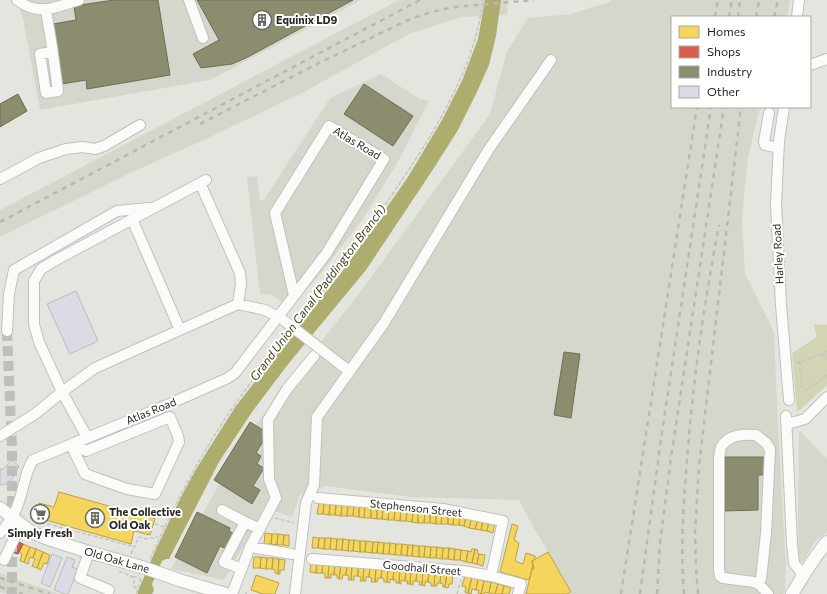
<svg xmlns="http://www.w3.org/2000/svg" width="827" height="594" viewBox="0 0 827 594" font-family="Commissioner,sans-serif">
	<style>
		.built { fill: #d6d7cc }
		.green { fill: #d3d4b3 }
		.water { fill: #adad6d }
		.homes { fill: #f6d55c; stroke: #b8a14b }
		.shops { fill: #d6604d; stroke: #a24f41 }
		.industry { fill: #8c8c6e; stroke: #6e6e58 }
		.building { fill: #dbdbe5; stroke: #bcbcbc }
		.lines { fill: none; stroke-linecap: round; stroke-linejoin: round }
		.minor-tunnel { stroke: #bfbfba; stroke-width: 10; stroke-dasharray: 10 5; stroke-linecap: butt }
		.minor-casing { stroke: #c0c1bd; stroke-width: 12 }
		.major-casing { stroke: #c0c1bd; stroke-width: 14 }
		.path { stroke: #c5c5c4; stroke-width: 1.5; stroke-dasharray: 4 2; stroke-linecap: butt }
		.minor { stroke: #fbfbfa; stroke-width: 10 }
		.major { stroke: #fbfbfa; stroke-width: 12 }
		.rail { stroke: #b8b8b7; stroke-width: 2.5; stroke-dasharray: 5 5; stroke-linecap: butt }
		.minor-bridge-casing { stroke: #c0c1bd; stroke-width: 12; stroke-linecap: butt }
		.major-bridge-casing { stroke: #c0c1bd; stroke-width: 14; stroke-linecap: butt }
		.minor-bridge { stroke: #fbfbfa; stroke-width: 10 }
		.major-bridge { stroke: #fbfbfa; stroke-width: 12 }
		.labels { text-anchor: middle; stroke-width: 4; stroke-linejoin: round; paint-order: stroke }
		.poi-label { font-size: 11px; font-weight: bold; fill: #272724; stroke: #fffffe; text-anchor: start }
		.street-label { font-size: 11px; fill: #272724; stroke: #fffffe }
		.water-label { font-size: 12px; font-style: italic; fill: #40411b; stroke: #fffffe }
	</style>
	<rect width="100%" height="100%" fill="#e5e5e0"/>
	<!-- built -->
	<path class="built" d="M17 0H361L210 80 40 110 23 19Z
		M399 0H508L507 15 461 17 409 34 302 93 206 139 130 173 0 237V210Z
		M611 0H790L787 17H672V107H760L748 157 744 195 742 222 745 273 774 332 778 426 786 567 785 591 783 594H572L563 577 531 523 519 500 410 497 326 486 300 495 292 517 265 508 224 580 171 569 246 437 361 291 490 114 507 51 528 18 571 14 609 2Z
		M381 74 421 100 423 99 429 101 399 160 363 219 317 278 290 309 273 295 260 294 247 177 257 176 260 200 263 201 330 98Z
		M800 431 827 459V532L817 540 813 545 803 562 799 561 798 519 799 432Z
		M0 573 59 594H8L0 592Z"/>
	<!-- green -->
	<path class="green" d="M814 324 827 325V385L801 409 798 411 797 410 792 353 817 337 814 326Z"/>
	<!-- water -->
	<path class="water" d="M485 0H501L496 36 489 65 477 92 458 130 432 171 366 270 289 363 252 412 219 462 169 559H166L162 561 152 584 154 590 152 594H138V591L156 549 181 497 195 471 215 439 236 406 257 379 344 269 408 177 442 120 462 81 478 39Z"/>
	<!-- homes -->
	<path class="homes" d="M59 492 155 519 150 535 134 531 131 544 35 517 39 503 54 507Z
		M319 503 324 504 323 514H317Z
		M324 504H330L329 515 323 514Z
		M330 504 336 505 335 515H329Z
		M336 505H342L341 516 335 515Z
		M342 505 348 506 347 516H341Z
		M348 506H354L353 516H347Z
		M354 506 359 507V517L353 516Z
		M359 507H365L364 518 359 517Z
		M365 507 371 508V518H364Z
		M371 508H377V519L371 518Z
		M377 508 383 509 382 519H377Z
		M383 509H389L388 520 382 519Z
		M389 509 395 510 394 520H388Z
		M395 510H401L400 521 394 520Z
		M401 510 407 511 406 521H400Z
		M407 511 413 512 412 522 406 521Z
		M413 512H418V523L412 522Z
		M418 512H425L424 523H418Z
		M425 512 430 513V523H424Z
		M430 513H436V524L430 523Z
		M436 513 442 514 441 524H436Z
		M442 514H448V524H441Z
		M448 514 454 515 453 525 448 524Z
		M454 515H460L459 525H453Z
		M460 515 466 516 464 526 459 525Z
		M466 516 472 517 469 528 464 526Z
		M472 517 478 519 475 529 469 528Z
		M478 519 483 520 481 530 475 529Z
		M483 520 489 521 487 531 481 530Z
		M489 521 495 522 493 533 487 531Z
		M512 524 518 526 514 540 519 543 515 561 523 564 526 553 535 556V559L532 561 533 565 532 569 529 580 500 572Z
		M265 533 272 534 271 544H264Z
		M272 534H278L277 545 271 544Z
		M278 534 284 535 283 545H277Z
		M284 535H289V546L283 545Z
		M313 537 319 538 318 548H312Z
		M319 538H325L324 549 318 548Z
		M325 538H331L330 549H324Z
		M331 538 337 539 336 550 330 549Z
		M337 539H343L342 550H336Z
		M343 539 349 540 348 551 342 550Z
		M349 540H354L353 551H348Z
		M354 540 360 541V552L353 551Z
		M360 541H366L365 552H360Z
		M366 541 373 542 372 553 365 552Z
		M373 542H378L377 553H372Z
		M378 542 384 543 383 554 377 553Z
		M384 543H390L389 554H383Z
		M390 543 396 544 395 555 389 554Z
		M23 544 30 547 24 562 20 561 22 554 19 552Z
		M396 544H402L401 555H395Z
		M402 544 408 545 407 556 401 555Z
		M408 545H413L412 556H407Z
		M413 545 419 546V557L412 556Z
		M419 546H425L424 557H419Z
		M425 546 431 547 430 558 424 557Z
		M30 547 36 549 33 558 30 557 28 564 24 562Z
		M431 547H437L436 558H430Z
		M437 547 443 548 442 559 436 558Z
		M443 548H449L448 559H442Z
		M449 548 455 549 454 560 448 559Z
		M36 549 43 552 37 568 32 566 35 559 33 558Z
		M455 549 461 550 460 560H454Z
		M472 549H475L472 563 466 562 468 551 471 552Z
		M475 549 478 550 477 553 479 554 477 564 472 563Z
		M461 550 468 551 466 562 460 560Z
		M43 552 50 555 47 564 44 563 41 570 37 568Z
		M548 552 571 592 567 594H526L532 569H534L532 561Z
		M479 554 485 555 483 566 477 564Z
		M254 557H261L260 568H253Z
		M261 557 267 558 266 569 260 568Z
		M267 558H273L272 569H266Z
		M273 558 279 559 278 574 275 573V570L272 569Z
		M279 559 285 560 284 570H280V574H278Z
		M311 562H317L316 573 310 572Z
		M317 562 323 563 322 573H316Z
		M323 563H329L328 578H325V574L322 573Z
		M329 563 335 564 334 575 331 574V578H328Z
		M335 564H341L339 579 337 578V575H334Z
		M341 564 347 565 346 575H343L342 579H339Z
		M347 565H352L351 580H348L349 576 346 575Z
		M352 565 358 566V576H354V580H351Z
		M358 566H364L363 581H360L361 577 358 576Z
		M364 566 370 567 369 577H366V581H363Z
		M370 567H376L375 582H371L372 578 369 577Z
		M376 567 382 568 381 578H378L377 582H375Z
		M382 568H388L387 582H384V579L381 578Z
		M388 568 394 569 393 580 390 579V583L387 582Z
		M394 569H400L399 583H396V580H393Z
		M400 569 406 570 405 581 401 580V584L399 583Z
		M406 570H411L410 584H407L408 581H405Z
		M411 570 417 571 416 581H413V585L410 584Z
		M417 571H423L422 585H419L420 582 416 581Z
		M423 571 429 572 428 582H425V586L422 585Z
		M429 572H435L434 586H431V583L428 582Z
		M435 572 441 573 440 583H437V586H434Z
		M441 573H447L445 587H443V584L440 583Z
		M447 573 453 574 452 584H449L448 588 445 587Z
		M256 575 279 583 275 594H263L251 590Z
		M465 576 472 577 468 593 465 592 466 587 462 586Z
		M472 577 478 579 476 590 472 589 471 594 468 593Z
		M478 579 484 581 481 594H478L479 590H476Z
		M484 581 491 582 489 593 485 592 484 594H481Z
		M491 582 498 584 495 594 489 593Z
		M498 584 504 586 502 594H495Z
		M504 586 511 587 509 594H502Z"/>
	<!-- shops -->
	<path class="shops" d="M16 541 23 544 18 554 12 552Z"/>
	<!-- industry -->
	<path class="industry" d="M114 0H158L170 75 87 89 86 80 62 84 53 24 76 20 74 6Z
		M197 0H353L246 58 232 64 201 68 193 54 219 40Z
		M364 84 413 116 393 146 344 114Z
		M18 94 27 111 0 127V104Z
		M564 352 580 354 571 418 554 415Z
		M250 422 268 433 256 453 261 456 257 464 264 468 253 486 260 490 252 504 214 480Z
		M723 457H766V475H758V510L723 511Z
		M197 512 230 528 229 531 234 534 227 549 220 546 207 573 175 557Z"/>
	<!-- building -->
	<path class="building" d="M76 291 98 341 70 354 47 304Z
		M12 460 19 466 10 483 0 485V468L2 470Z
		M52 554 62 558 50 587 41 583Z
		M67 557 75 560 72 567 78 569 68 594H65L54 590Z"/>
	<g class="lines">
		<!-- minor-tunnel -->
		<path class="minor-tunnel" d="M7 331 12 449V520
			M12 542V594"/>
		<!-- minor casing -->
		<g class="minor-casing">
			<path id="minor" d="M17 0C40 17 55 7 79 0
				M189 0 203 38
				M46 10 52 47 58 91 46 93 40 54 52 52
				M797 17 799 0
				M810 65 827 59
				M784 107 779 141 776 204 781 305 789 400
				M769 113 764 142 765 145 778 148
				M0 179 39 158 66 149 83 147 95 149 104 146 140 125
				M200 183 240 273 241 284 238 304
				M132 219 180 330
				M7 331 9 294 14 270 117 211 149 208
				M322 350 349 371
				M786 416 792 544 794 563 803 575
				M787 424 805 419 827 397
				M0 436 35 414 62 392 95 368 238 304 265 310 282 319
				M87 437 62 392 39 342 34 324V281L41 269 54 261 206 180
				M71 445 85 474 127 489 155 494 179 442 178 436 170 417 86 451 81 448 78 441
				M318 498 443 509 503 521 491 576
				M222 510 245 522
				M0 533C15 518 19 503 24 484 26 475 28 468 33 460L160 408 228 378 235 373 326 254 384 159 329 126 275 213 294 295
				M250 547 292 554
				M89 552 80 578 109 590
				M312 559 463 571 491 576 521 584 518 594
				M4 560 16 535 12 518
				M242 569 224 562 245 522 260 529
				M759 584 761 579 766 533 770 449 766 443 756 435C744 434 728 434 721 447 720 450 720 454 719 457V570L720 576 723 578 754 582 759 584 768 594
				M232 594 250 547 276 498 269 479 268 420 287 389 314 356
				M295 594 306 503 314 485 317 417 384 323 489 149 551 60"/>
		</g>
		<!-- major casing -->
		<g class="major-casing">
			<path id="major" d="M0 508 31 532 48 539 89 552 142 567
				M168 576 179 580 226 594
				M792 594C803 576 813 558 827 542"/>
		</g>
		<!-- path -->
		<path class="path" d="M300 321C334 278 366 234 396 189 435 131 474 70 483 0
			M822 354 827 360
			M800 361 802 388 804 390H807L827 375
			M796 363 822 354 827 351
			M30 518 37 521 135 547
			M275 518 294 523
			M149 522 164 527
			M131 554 139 537 146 539 158 537
			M150 559C177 498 209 438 249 385 261 368 275 352 288 335
			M119 571 133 577 134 581V587L137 589
			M133 577H137L141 579
			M137 594V589L142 577
			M246 594V592
			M457 594 461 580"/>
		<!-- minor -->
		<use href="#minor" class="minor"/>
		<!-- major -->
		<use href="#major" class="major"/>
		<!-- rail -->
		<path class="rail" d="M715 17 718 0
			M729 17 732 0
			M738 17 740 0
			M756 17 759 0
			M774 17 778 0
			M200 124 317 64 408 20 431 12 455 7 534 0
			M0 222 420 0
			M0 578 50 594
			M0 587 23 594
			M621 594 697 107
			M640 594 661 439 711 107
			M657 594 660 543 671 458 724 107
			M684 594C680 545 684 496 688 448 694 373 705 299 719 225
			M698 594 696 569 695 533 699 466 741 107"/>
		<!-- minor-bridge casing -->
		<g class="minor-bridge-casing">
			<path id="minor-bridge" d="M282 319 322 350"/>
		</g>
		<!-- major-bridge casing -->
		<g class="major-bridge-casing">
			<path id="major-bridge" d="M142 567 168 576"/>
		</g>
		<!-- minor-bridge -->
		<use href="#minor-bridge" class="minor-bridge"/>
		<!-- major-bridge -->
		<use href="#major-bridge" class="major-bridge"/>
	</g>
	<!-- icons -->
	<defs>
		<g id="building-ring" transform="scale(1)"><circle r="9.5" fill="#fffffe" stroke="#6a6a66" stroke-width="1.5"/><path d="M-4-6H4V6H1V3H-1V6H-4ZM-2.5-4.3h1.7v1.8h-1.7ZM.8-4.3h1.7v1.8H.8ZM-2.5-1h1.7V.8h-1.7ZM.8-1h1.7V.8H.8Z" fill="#6a6a66"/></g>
		<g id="supermarket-ring" transform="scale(1)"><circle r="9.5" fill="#fffffe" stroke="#6a6a66" stroke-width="1.5"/><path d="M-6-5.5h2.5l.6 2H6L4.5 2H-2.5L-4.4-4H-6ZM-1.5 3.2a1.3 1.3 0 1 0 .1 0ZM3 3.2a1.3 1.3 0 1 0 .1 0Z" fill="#6a6a66"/></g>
	</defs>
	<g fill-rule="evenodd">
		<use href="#building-ring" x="262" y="20"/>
		<use href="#supermarket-ring" x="40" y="514"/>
		<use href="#building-ring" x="95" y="518"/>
	</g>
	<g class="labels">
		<!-- poi labels -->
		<g class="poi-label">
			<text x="276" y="24">Equinix LD9</text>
			<text x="109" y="516">The Collective<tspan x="109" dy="13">Old Oak</tspan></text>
			<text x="40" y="537" text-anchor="middle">Simply Fresh</text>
		</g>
		<!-- street labels -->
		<g class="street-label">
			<text transform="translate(357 143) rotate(31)" y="4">Atlas Road</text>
			<text transform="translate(778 254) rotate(-93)" y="4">Harley Road</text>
			<text transform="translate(151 411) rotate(-22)" y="4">Atlas Road</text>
			<text transform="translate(416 508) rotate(6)" y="4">Stephenson Street</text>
			<text transform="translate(117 560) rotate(16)" y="4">Old Oak Lane</text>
			<text transform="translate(422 568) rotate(5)" y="4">Goodhall Street</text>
		</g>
		<!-- water labels -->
		<g class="water-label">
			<text transform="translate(318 293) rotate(-53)" y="4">Grand Union Canal (Paddington Branch)</text>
		</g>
	</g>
	<!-- legend -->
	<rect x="671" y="16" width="140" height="92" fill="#fffffe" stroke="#a9a9a7"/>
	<rect x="679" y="26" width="20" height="12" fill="#f6d55c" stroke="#a9a9a7"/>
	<text x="707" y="36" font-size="12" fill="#272724">Homes</text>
	<rect x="679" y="46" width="20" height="12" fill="#d6604d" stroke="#a9a9a7"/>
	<text x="707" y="56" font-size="12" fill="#272724">Shops</text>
	<rect x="679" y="66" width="20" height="12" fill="#8c8c6e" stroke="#a9a9a7"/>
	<text x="707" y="76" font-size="12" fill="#272724">Industry</text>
	<rect x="679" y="86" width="20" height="12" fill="#dbdbe5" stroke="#a9a9a7"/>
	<text x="707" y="96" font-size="12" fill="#272724">Other</text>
</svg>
